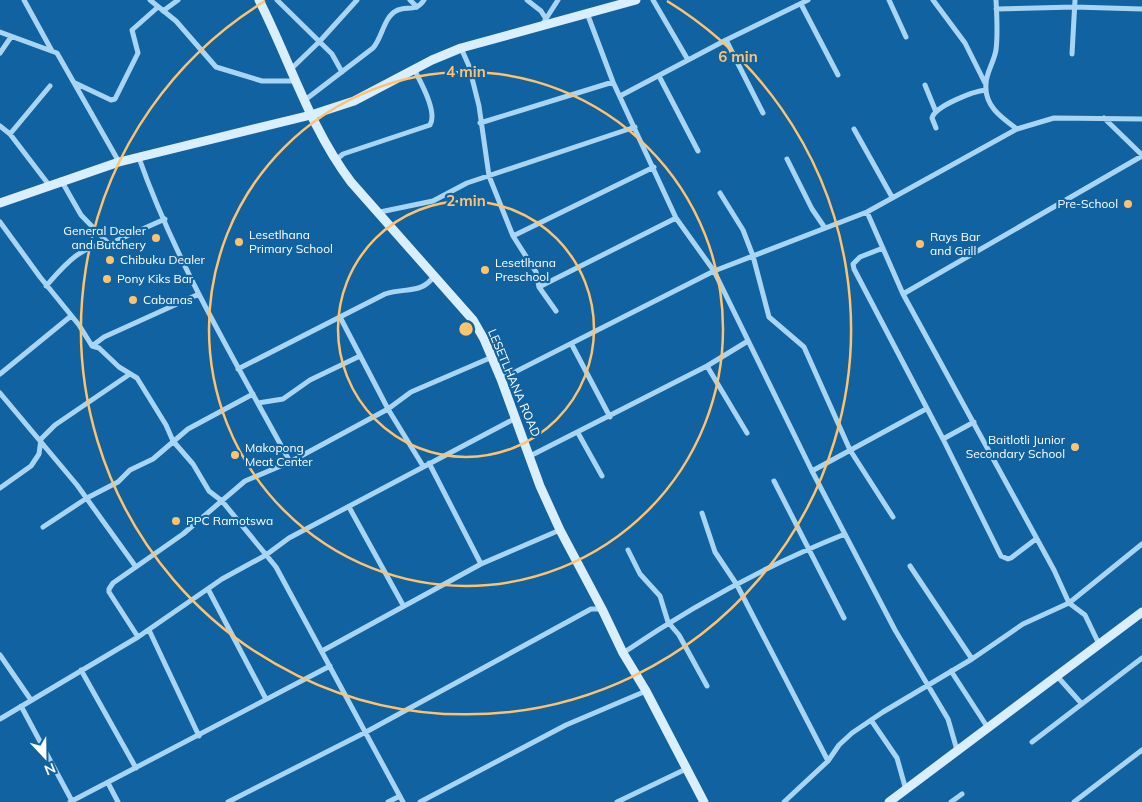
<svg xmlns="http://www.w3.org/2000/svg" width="1142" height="802" viewBox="0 0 1142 802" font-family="Mulish,sans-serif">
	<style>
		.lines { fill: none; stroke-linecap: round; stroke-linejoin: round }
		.street { stroke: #a9d5f5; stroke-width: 5 }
		.secondary { stroke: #d9eefe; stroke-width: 9 }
		.ring { fill: none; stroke: #ffc26d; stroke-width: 2.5 }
		.poi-dot { fill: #ffc26d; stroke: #1162a0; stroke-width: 2 }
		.labels { text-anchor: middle; stroke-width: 4.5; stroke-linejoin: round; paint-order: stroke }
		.poi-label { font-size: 12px; fill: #fff; stroke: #1162a0; text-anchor: start }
		.street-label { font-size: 12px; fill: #fff; stroke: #1162a0 }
		.centre { fill: #ffc26d; stroke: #1162a0; stroke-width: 2.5 }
		.ring-label { font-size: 15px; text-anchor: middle; font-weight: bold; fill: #ffc26d; stroke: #1162a0; stroke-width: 4.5; stroke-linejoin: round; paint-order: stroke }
	</style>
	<rect width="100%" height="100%" fill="#1162a0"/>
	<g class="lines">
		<!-- street -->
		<path class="street" d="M24 0 52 51
			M150 0 176 21 216 67 262 81H297
			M277 0 332 54 342 72
			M410 0 417 7
			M527 0 541 11 546 19
			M653 0 688 60
			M889 0 906 37
			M933 0 965 43 985 83
			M996 0C997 17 998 34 996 50 994 62 986 73 986 84 984 106 1002 118 1017 129
			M801 4 838 75
			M996 9 1074 7 1142 9
			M163 11 178 0
			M587 13 613 82 676 218 714 271 812 471 895 630 948 719 957 750
			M542 25 558 0
			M0 32 57 53 119 162
			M726 40 763 113
			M461 48 469 66 479 106 489 176 513 236 536 272 539 287 556 311
			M0 53 11 37
			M1072 54 1075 0
			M291 69 320 41 357 0
			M659 76 698 151
			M75 83 111 100 115 99 138 53 132 30 158 7
			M925 85 936 112
			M620 96 726 40 808 0
			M305 100 373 48C382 38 384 17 396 11 406 5 416 13 424 0
			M1104 118 1142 155
			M480 123 613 82
			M0 126 10 134 49 185
			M936 128 932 118C935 106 974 91 986 90
			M854 129 892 197
			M10 134 50 86
			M139 158C177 265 236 362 290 462
			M787 159 812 209 825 228
			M336 160 343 154 430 125C438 112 420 81 414 69
			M61 180 81 215 109 244 165 219
			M720 193 743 230 753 256 769 317 804 347 850 450 893 517
			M380 212 433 201 467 183 635 127
			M867 212 903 294 1054 570 1069 603 1085 615 1099 644
			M0 222 40 277 79 325 92 346 99 348 119 367 137 378 166 425 173 441 193 464 209 491 222 501 276 567 403 802
			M513 236 654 167
			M883 248 860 257 853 264 854 269 943 439
			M46 286C63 267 81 244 109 244
			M539 287 676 218
			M903 294 1142 156
			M340 317 388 409 423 466
			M572 345 610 417
			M92 346 104 337 199 294
			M707 366 747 433
			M238 369 385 294C405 287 421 295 434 276
			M0 374 71 316
			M501 379 714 271 867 212 1017 129 1054 118 1142 119
			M0 393 77 485 136 567
			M258 403 283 399 310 380 360 356
			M974 422 943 439 1001 556 1008 559 1011 558 1036 539
			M578 433 602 476
			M530 456 707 366 748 341
			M429 463 481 564
			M812 471 926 409
			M774 481 844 618
			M0 488 31 466 39 454 41 439 55 425 130 374
			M349 507 403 605
			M702 513 715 552 737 585 828 761
			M43 527 87 498 118 482 130 470 153 459 188 429 253 394
			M628 550 640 574 660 596 668 622 679 635 707 686
			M910 566 972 659
			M208 589 266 699
			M149 630 199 736
			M138 637 109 592V589L113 583 183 534 245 481 290 462 388 409 411 392 490 358
			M322 651 481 564 560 530
			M623 653C692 606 767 565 845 534
			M0 655 31 700
			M81 670 136 768
			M951 671 988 728
			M1057 676 1081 703
			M21 706 72 801
			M0 719 138 637 222 579 266 555 289 538 516 418
			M871 720 897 758 906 790
			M1032 742 1142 658
			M108 783 118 802
			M70 802 330 666
			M228 802 366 732 591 609H602
			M388 802 400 796
			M420 802 566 725 646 691
			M617 802 686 769
			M784 802 828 761 839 745 852 733 883 712 972 659 1023 624 1069 603 1142 544
			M951 802 962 794
			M1074 802 1142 750"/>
		<!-- secondary -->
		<path class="secondary" d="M259 0C290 61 310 128 351 182L473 320 484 339 501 379 540 486 560 530 602 609 623 653 646 691 704 802
			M0 203 119 162 311 115 354 101 432 60 461 48 636 0
			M889 802 1142 612"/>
	</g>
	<!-- distance rings -->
	<g class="ring">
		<circle cx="466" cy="329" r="128"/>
		<circle cx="466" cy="329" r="257"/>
		<path d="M667 1A385 385 0 1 1 265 1"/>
	</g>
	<!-- markers -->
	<g class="poi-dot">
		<circle cx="1128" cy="204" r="5"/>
		<circle cx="156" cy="238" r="5"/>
		<circle cx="239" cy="242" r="5"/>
		<circle cx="920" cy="244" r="5"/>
		<circle cx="110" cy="260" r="5"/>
		<circle cx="485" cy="270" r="5"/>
		<circle cx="107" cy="279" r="5"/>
		<circle cx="133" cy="300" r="5"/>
		<circle cx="1075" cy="447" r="5"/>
		<circle cx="235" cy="455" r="5"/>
		<circle cx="176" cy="521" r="5"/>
	</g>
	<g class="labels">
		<!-- poi labels -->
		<g class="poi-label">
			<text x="1118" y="208" text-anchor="end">Pre-School</text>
			<text x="146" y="235" text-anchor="end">General Dealer<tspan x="146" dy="14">and Butchery</tspan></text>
			<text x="249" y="239">Lesetlhana<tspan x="249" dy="14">Primary School</tspan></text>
			<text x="930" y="241">Rays Bar<tspan x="930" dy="14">and Grill</tspan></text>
			<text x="120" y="264">Chibuku Dealer</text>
			<text x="495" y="267">Lesetlhana<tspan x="495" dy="14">Preschool</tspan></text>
			<text x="117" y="283">Pony Kiks Bar</text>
			<text x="143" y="304">Cabanas</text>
			<text x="1065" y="444" text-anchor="end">Baitlotli Junior<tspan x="1065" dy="14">Secondary School</tspan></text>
			<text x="245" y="452">Makopong<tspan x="245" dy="14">Meat Center</tspan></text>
			<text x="186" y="525">PPC Ramotswa</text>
		</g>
		<!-- street labels -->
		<g class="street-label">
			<text transform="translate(514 383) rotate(67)" y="4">LESETLHANA ROAD</text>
		</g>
	</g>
	<circle cx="466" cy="329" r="8" class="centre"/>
	<g class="ring-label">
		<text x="738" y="62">6 min</text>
		<text x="466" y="77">4 min</text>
		<text x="466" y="206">2 min</text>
	</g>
	<!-- north arrow -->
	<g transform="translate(45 757) rotate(158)" stroke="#1162a0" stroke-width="4" paint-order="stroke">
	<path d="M0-4L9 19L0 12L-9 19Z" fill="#ffffff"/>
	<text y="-8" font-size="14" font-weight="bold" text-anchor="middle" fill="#ffffff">N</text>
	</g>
</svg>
